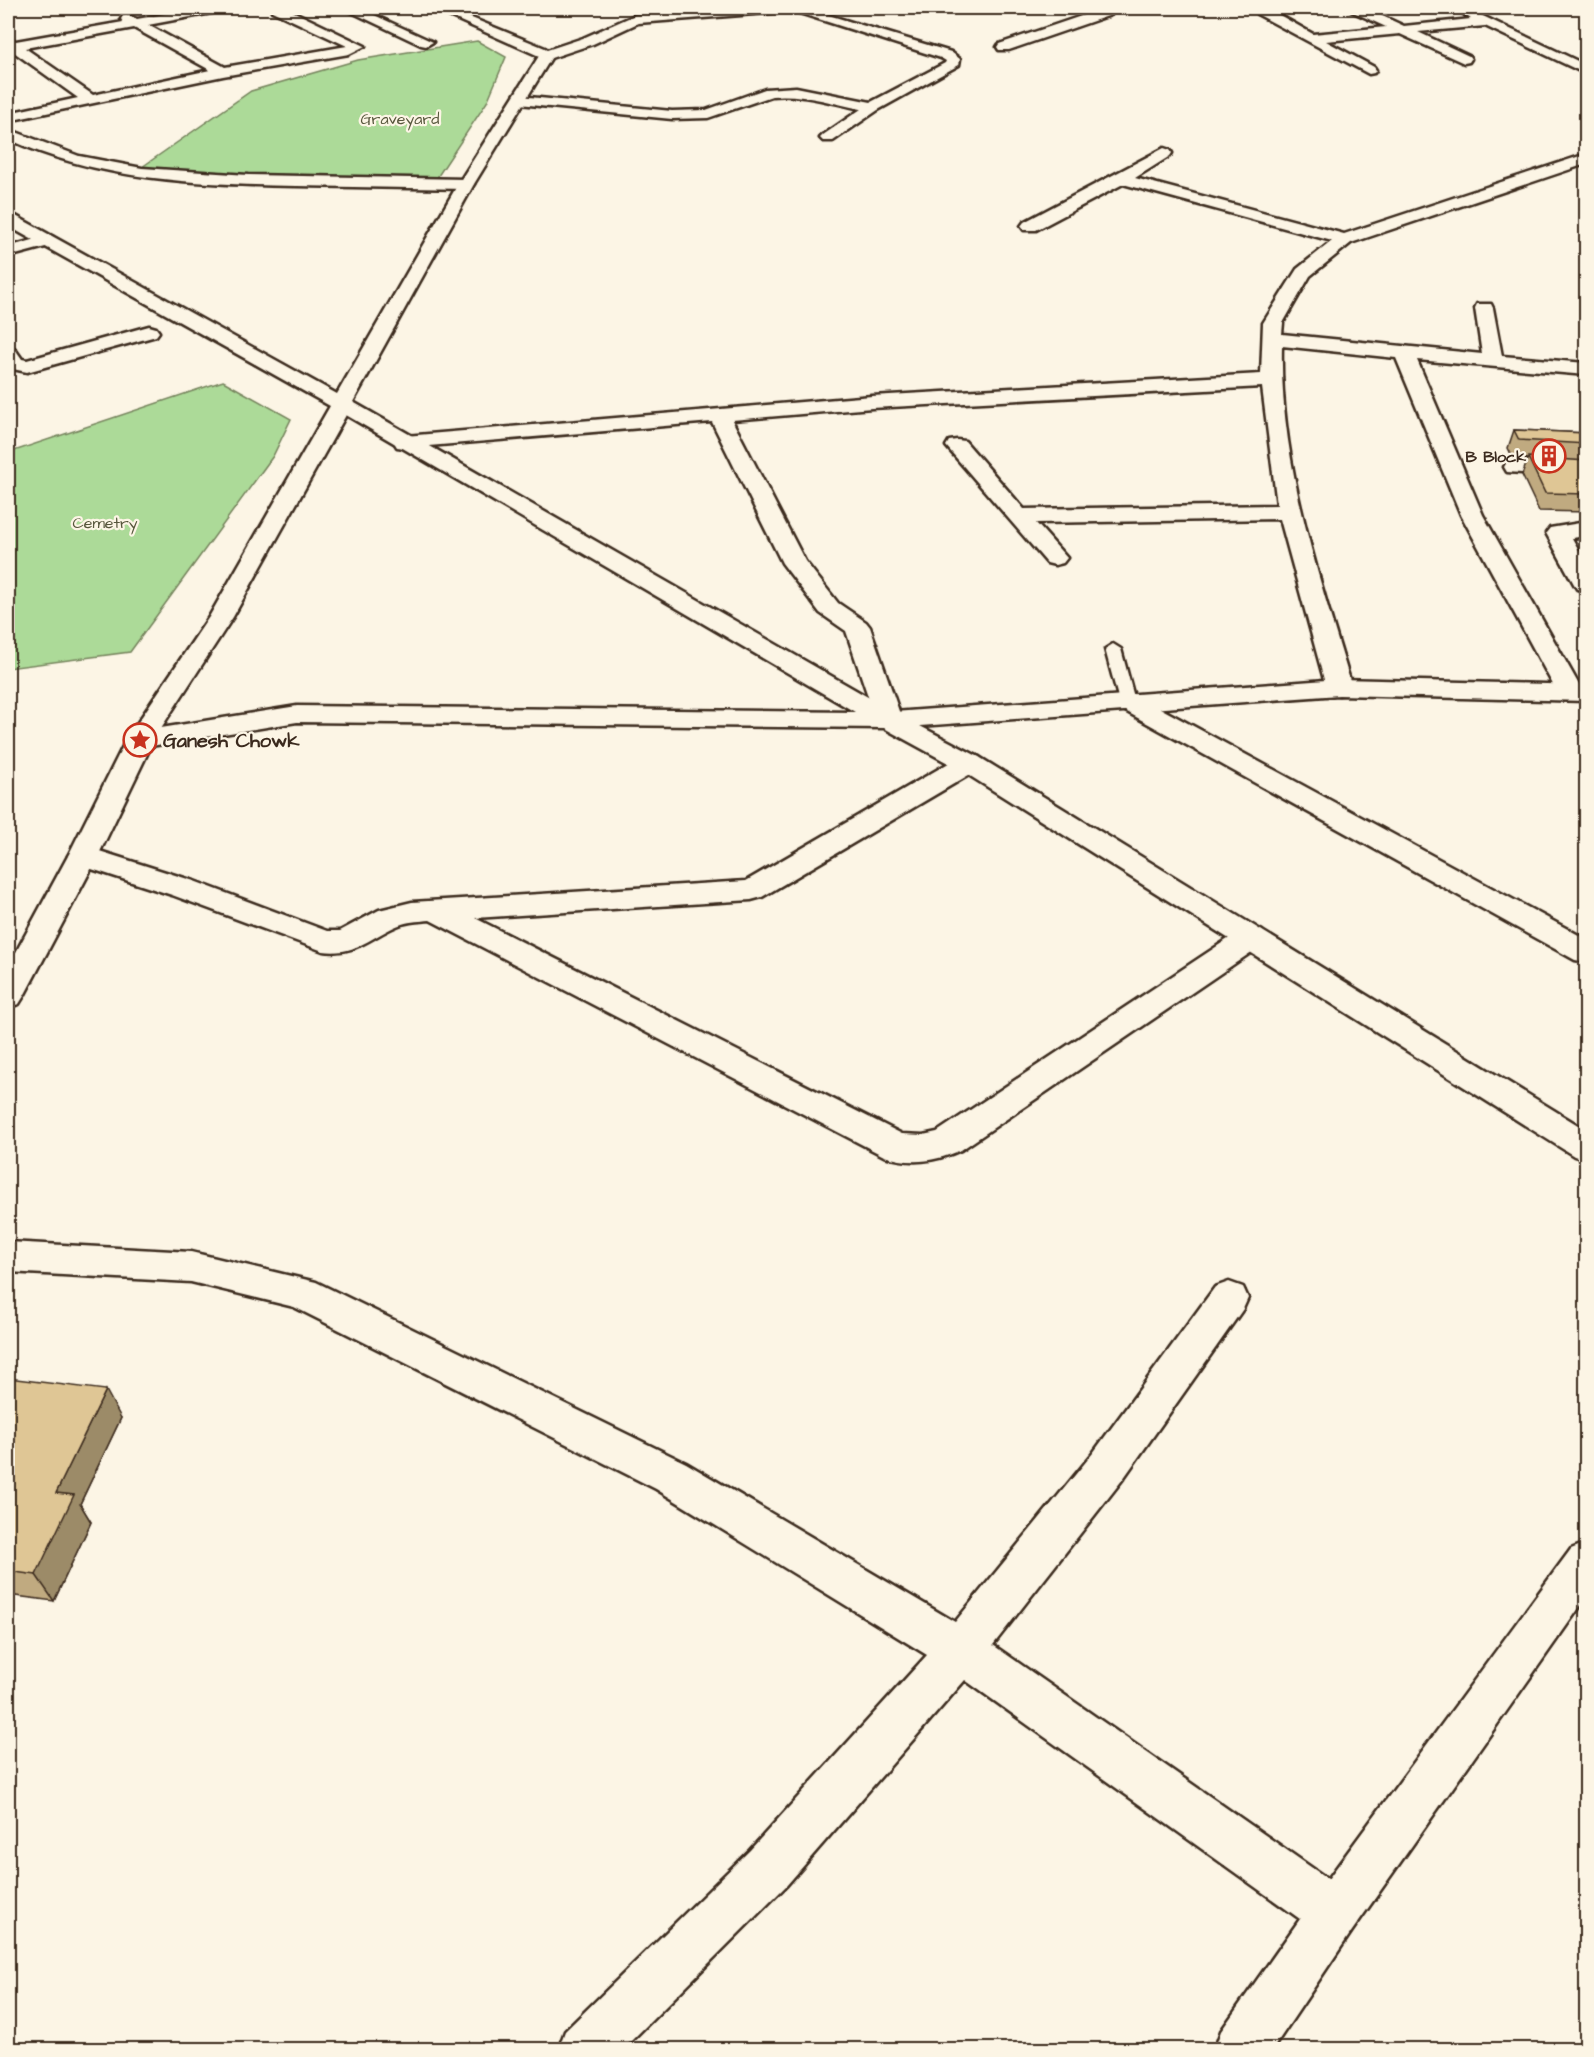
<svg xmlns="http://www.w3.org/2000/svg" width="1594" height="2057" viewBox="0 0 1594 2057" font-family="'Architects Daughter',sans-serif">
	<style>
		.green { fill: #acda98; stroke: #74825b; stroke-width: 1.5 }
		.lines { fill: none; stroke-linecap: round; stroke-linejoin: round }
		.service-casing { stroke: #3b2a1e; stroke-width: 5 }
		.minor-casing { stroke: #3b2a1e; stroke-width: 5 }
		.tertiary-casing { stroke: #3b2a1e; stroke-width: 5 }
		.service { fill: #fcf5e5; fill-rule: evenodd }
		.minor { fill: #fcf5e5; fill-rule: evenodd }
		.tertiary { fill: #fcf5e5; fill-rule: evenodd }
		.wall { fill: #c0aa80; stroke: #3b2a1e; stroke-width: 1.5 }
		.shaded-wall { fill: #9c8b68; stroke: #3b2a1e; stroke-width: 1.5 }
		.building { fill: #dfc695; stroke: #3b2a1e; stroke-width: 1.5 }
		.labels { text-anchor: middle; stroke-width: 4.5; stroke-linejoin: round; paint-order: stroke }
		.far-park-label { font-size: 16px; fill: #57563c; stroke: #fcf5e5 }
		.far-poi-label { font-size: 16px; font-weight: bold; fill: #3b2a1e; stroke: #fcf5e5; text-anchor: end }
		.poi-label { font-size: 20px; font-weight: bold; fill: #3b2a1e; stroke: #fcf5e5; text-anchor: start }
	</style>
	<rect width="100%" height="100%" fill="#fcf5e5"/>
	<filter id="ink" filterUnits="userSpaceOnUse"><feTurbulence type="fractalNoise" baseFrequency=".0167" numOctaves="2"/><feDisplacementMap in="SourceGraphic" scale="12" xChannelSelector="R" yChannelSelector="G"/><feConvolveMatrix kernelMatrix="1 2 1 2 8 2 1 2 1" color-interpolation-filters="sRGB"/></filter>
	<g filter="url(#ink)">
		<!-- green -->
		<path class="green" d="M477 41 506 57 487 102 434 182 132 174 251 91 358 60Z
			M223 381 291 419 273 456 130 652 8 668V453Z"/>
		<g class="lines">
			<!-- service casing -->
			<g class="service-casing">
				<path id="service" d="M1113 644 1121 649 1135 701 1133 705H1121L1119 701 1105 649Z"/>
			</g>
			<!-- minor casing -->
			<g class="minor-casing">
				<path id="minor" d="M199 8H223L217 12 148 25 225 67 347 46 272 11 271 8H286L365 46 349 54 223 76 8 121V113L78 98 11 50 8 51V38L16 41 123 22 121 19 123 16 128 15 137 19ZM134 28 210 70 93 95 25 48Z
					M343 8H359L433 42 426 46 421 45Z
					M736 8H805L951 52 960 59 959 65 878 110 833 141H823L820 138 823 135 861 109C831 103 802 93 772 96L708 118 672 119 519 104 512 100 519 96 672 111 706 110 765 89 796 87 871 102 945 63 946 61 941 58 787 9 781 12 638 23 593 44 551 58 546 59 539 55 541 52 583 38 635 15Z
					M1098 8H1113L1114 10 1111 15 1009 50H999L997 47 999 44 1099 10Z
					M1257 8H1267L1313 34 1386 27 1351 11 1350 8H1365L1404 26 1471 19 1462 13 1468 9 1586 65V74L1485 26 1418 32 1469 56 1471 59 1469 62 1464 63 1400 34 1326 41 1374 67 1376 70 1374 73 1369 74 1257 14 1256 11Z
					M8 129 79 156 142 168 248 175 466 179 474 184 466 189C410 188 354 187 297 186 198 184 100 181 8 139Z
					M1164 148 1170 150 1172 153 1170 156 1135 178 1344 234 1586 154V164L1351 243 1310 276 1283 323 1282 334 1482 354 1475 308 1477 304H1491L1493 308 1502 356 1586 363V375L1417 360 1483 515 1583 692 1579 698 1570 700 1561 698 1557 692 1461 515 1396 358 1282 346C1279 463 1319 576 1352 687L1348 693 1339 695 1330 693 1326 687 1280 519 1036 523 1067 558 1063 563 1055 565 1047 563 946 446 949 441 957 440 965 441 1024 509 1277 505 1262 387 872 408 732 420 805 561 838 603 866 622 870 627 902 720 899 726 889 728 879 726 876 720 846 631 820 613 782 563 712 422 405 448 397 447 394 442 397 437 405 436 872 396 1261 374 1263 323 1297 269 1332 241 1123 184 1036 230H1024L1021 226 1024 222Z
					M47 236 53 237 56 241 53 245 8 257V247Z
					M149 326 156 328 159 332 156 336 27 372 8 368V347L15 349 22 359 27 360Z
					M1515 460 1586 464V477L1507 472 1504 467 1507 462Z
					M1586 522V536L1572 538 1586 563V591L1577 589 1574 584 1546 533 1550 528Z
					M1127 693 1136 695 1586 939V962L1575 960 1118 707 1114 701 1118 695Z
					M969 755 979 757 983 763 979 769 762 897 751 900 475 918 902 1134 923 1135 937 1132 1240 931 1251 928 1262 931 1267 938 1262 945 961 1150C935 1162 911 1165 884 1156L430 920C421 921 411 921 402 924 373 934 358 956 323 951L172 895 73 863 68 856 73 849 83 847 93 849 194 881 327 931H340L379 910 412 902 746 881 959 757Z
					M8 1242 191 1252 316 1282 686 1463 955 1622 1093 1453 1215 1287 1229 1282 1243 1287 1248 1298 1243 1309 1123 1479 993 1645 1328 1879 1571 1549 1586 1543V1598L1352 1931 1272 2050H1214L1221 2031 1300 1919 965 1680 786 1886 622 2050H558L565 2031 750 1850 927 1655 656 1489 294 1307 191 1282 8 1272Z"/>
			</g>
			<!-- tertiary casing -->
			<g class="tertiary-casing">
				<path id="tertiary" d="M431 8H447L545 48 553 55 474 184 353 402 894 712 1339 679 1586 685V701L1339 695 920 726 979 757 1586 1130V1160L1574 1156 959 769 884 728 297 722 151 746 98 856 24 996 19 1004 8 1007V967L68 856 126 740 209 617 330 406 8 226V214L14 215 337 394 458 184 539 56ZM346 415 855 712 297 706 161 728 233 617Z"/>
			</g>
			<!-- service -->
			<use href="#service" class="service"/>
			<!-- minor -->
			<use href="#minor" class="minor"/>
			<!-- tertiary -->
			<use href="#tertiary" class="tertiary"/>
		</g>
		<!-- wall -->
		<path class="wall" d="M1514 430 1587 433V512L1539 511 1522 475 1528 459 1513 458 1508 448Z
			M8 1378 121 1418 80 1504 91 1522 54 1601 8 1595Z"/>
		<!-- shaded-wall -->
		<path class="shaded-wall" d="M106 1390 121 1418 80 1504 91 1522 54 1601 36 1575 56 1493Z"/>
		<!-- building -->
		<path class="building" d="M1514 430 1587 433V444L1519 440Z
			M1528 457 1587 461V494L1545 493Z
			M8 1378 106 1390 56 1493 74 1495 36 1575 8 1571Z"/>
	</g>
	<!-- icons -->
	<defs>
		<g id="building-ring" transform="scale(1.725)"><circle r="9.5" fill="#fcf5e5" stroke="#c8321e" stroke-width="1.5"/><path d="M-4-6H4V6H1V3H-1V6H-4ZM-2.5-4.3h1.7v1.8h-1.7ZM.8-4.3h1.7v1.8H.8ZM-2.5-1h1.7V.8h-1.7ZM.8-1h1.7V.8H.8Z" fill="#c8321e"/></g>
		<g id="sight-ring" transform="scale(1.725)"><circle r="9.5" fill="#fcf5e5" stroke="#c8321e" stroke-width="1.5"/><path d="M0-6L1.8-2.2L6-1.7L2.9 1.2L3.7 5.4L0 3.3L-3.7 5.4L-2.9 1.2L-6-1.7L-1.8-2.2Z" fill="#c8321e"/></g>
	</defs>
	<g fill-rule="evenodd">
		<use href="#building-ring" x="1549" y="456"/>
		<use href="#sight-ring" x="140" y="740"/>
	</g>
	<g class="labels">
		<!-- far-park labels -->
		<g class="far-park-label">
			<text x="400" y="124">Graveyard</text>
			<text x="105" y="528">Cemetry</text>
		</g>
		<!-- far-poi labels -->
		<g class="far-poi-label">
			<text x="1526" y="462">B Block</text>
		</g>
		<!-- poi labels -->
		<g class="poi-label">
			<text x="163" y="747">Ganesh Chowk</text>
		</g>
	</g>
	<!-- margin -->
	<rect width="1594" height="2057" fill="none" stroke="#fcf5e5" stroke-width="30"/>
	<rect x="15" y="15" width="1564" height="2027" fill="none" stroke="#3b2a1e" stroke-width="2" filter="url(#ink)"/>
</svg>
